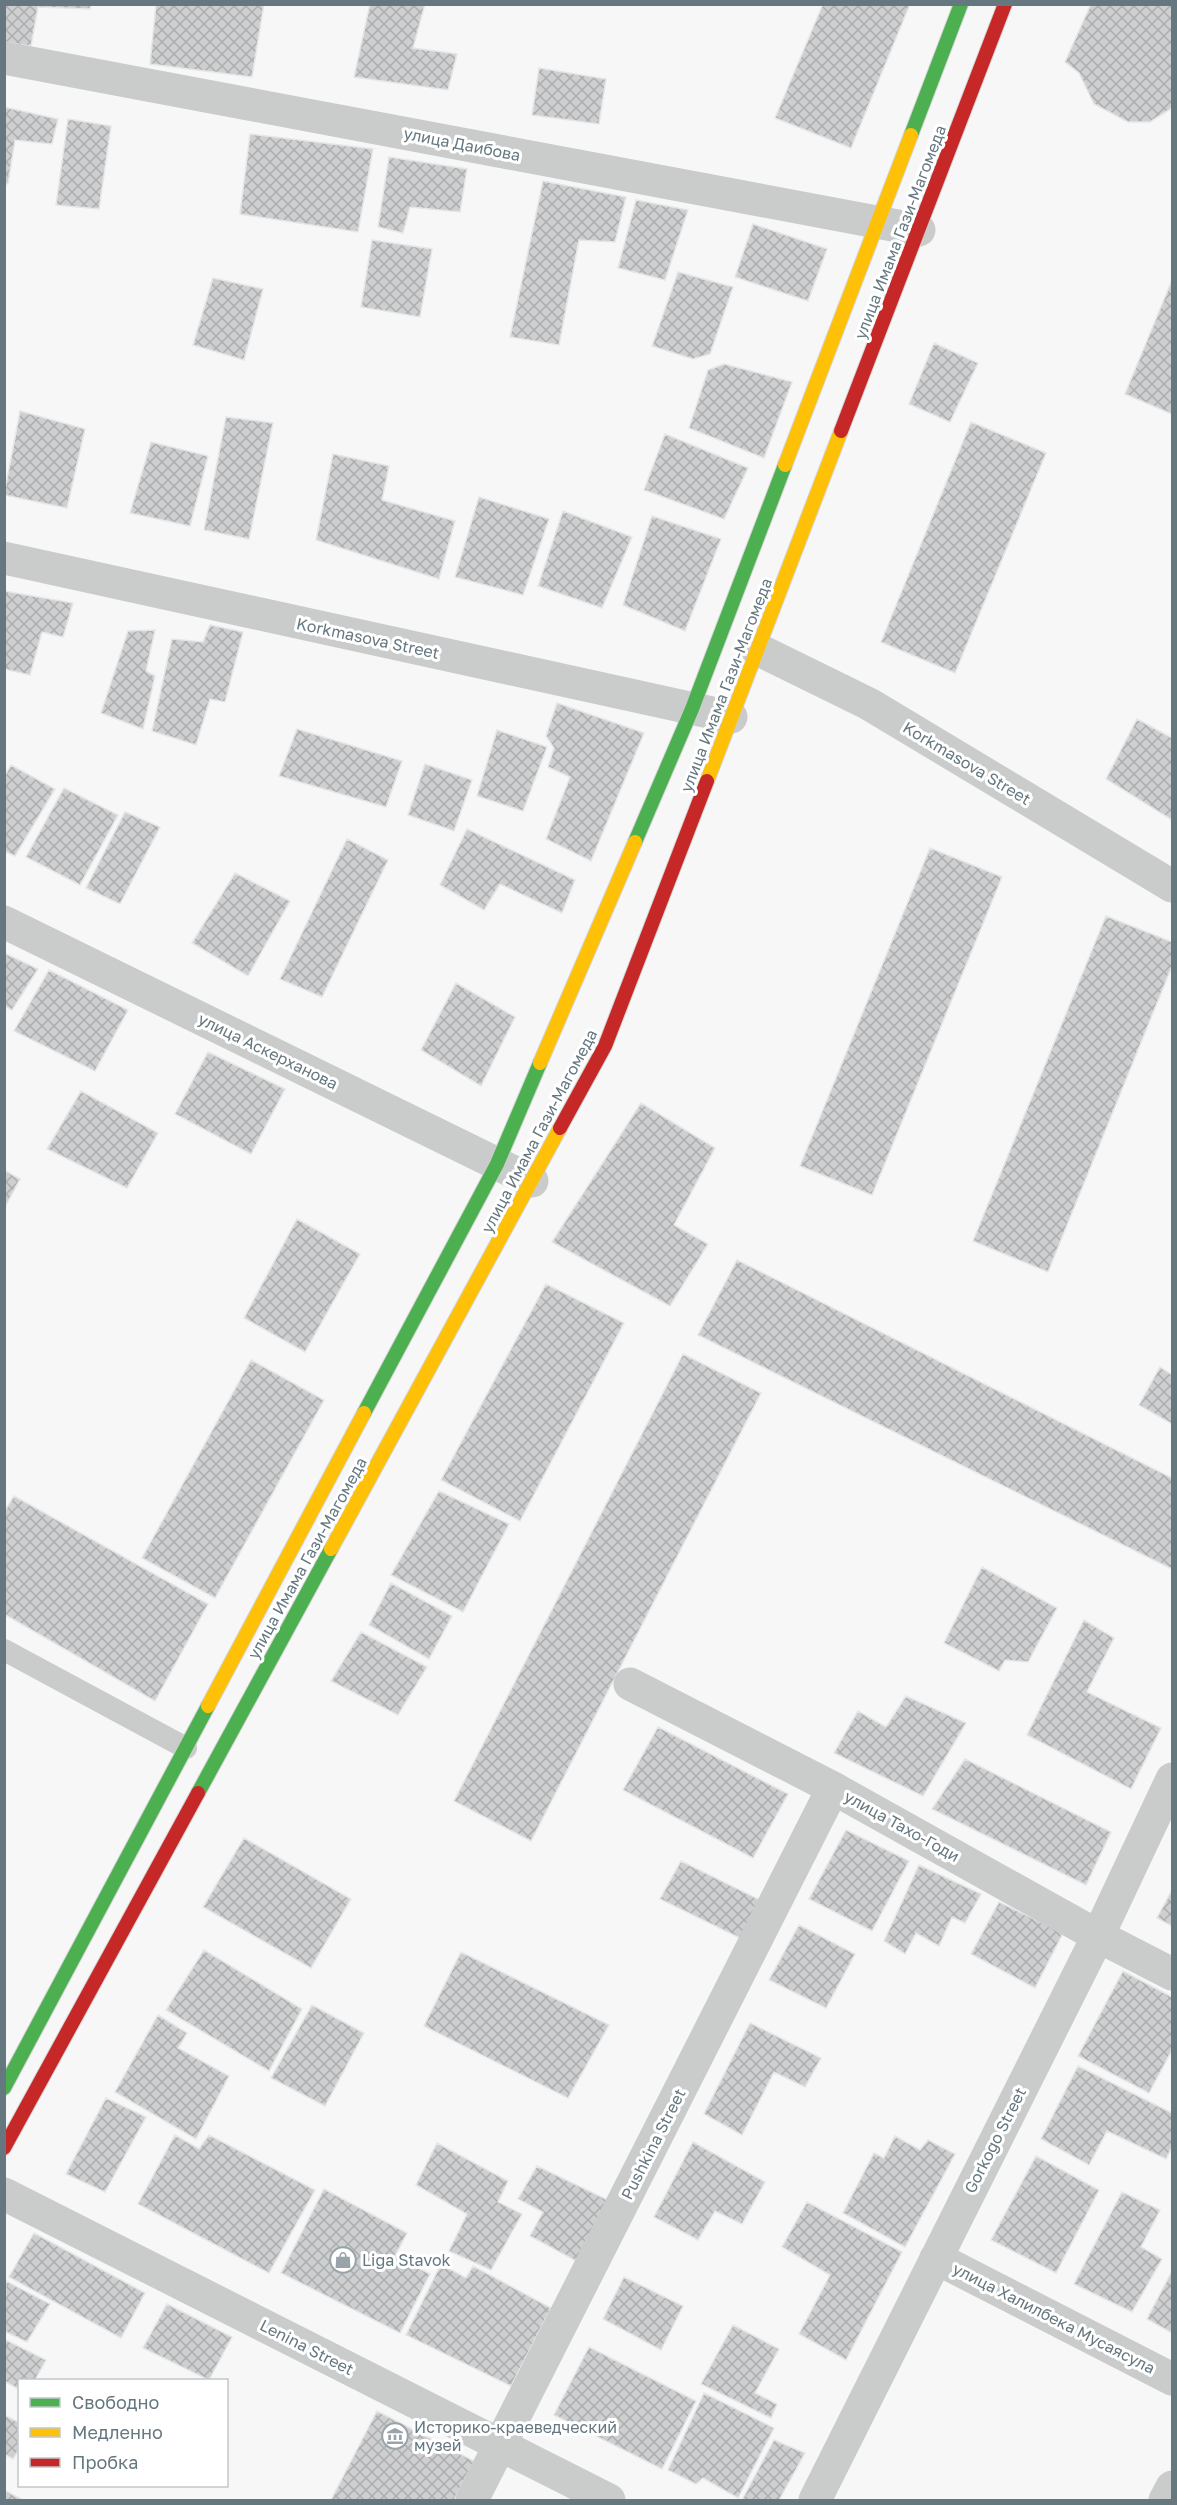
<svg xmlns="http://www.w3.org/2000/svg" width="1177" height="2505" viewBox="0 0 1177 2505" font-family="'Golos Text',sans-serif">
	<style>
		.building { fill: url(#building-cross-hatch); stroke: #e6e6e6; stroke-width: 1.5 }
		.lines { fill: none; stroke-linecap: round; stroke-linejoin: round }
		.fast-casing { stroke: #d3d4d5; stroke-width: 16 }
		.slow-casing { stroke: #d3d4d5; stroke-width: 16 }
		.jam-casing { stroke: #d3d4d5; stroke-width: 16 }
		.lane { stroke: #cacccc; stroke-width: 22 }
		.street { stroke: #cacccc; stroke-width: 33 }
		.fast { stroke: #4caf50; stroke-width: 14 }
		.slow { stroke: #ffc107; stroke-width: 14 }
		.jam { stroke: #c62828; stroke-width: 14 }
		.labels { text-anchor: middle; stroke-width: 6; stroke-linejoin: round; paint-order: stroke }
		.street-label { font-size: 16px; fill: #657880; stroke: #fff }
		.poi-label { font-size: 16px; fill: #657880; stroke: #fff; text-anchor: start }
	</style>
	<defs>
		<pattern id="building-cross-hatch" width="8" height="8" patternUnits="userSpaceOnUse" patternTransform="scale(1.5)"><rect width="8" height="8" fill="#cecfd0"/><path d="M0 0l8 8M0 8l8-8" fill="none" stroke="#abadae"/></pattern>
	</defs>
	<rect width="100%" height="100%" fill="#f7f7f7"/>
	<!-- building -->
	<path class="building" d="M4 4H91L90 9 38 7 31 46 4 42Z
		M156 4H264L252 77 150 64Z
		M370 4H425L413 48 457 54 448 90 354 77Z
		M823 4H910L851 148 775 118Z
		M1091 4H1172V108L1150 122H1128L1094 104 1079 73 1065 62Z
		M539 68 606 79 599 124 532 115Z
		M4 107 58 119 52 144 15 140 8 184 4 183Z
		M68 119 111 126 99 209 56 205Z
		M250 134 373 149 358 232 240 214Z
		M389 157 467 169 460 212 410 207 403 233 378 227Z
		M543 181 626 197 615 242 579 240 559 345 510 337Z
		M636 200 688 210 665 280 618 268Z
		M753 224 827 249 808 301 735 277Z
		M372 240 432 249 420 317 361 307Z
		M678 272 733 287 710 354 693 359 652 346Z
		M213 278 263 289 244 360 193 345Z
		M1172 280V414L1125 394Z
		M934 343 978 363 950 422 909 404Z
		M724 364 792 382 764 458 689 428 708 370Z
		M20 411 85 429 67 508 4 495Z
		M226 417 273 423 249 539 204 530Z
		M971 422 1046 453 955 673 881 642Z
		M665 434 748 468 724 519 644 490Z
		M151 442 208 456 190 526 130 513Z
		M333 454 389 466 382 500 455 521 439 579 316 540Z
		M479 497 549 519 523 595 455 577Z
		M563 511 632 537 602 608 538 586Z
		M652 516 721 539 685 631 623 605Z
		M4 591 73 603 63 637 42 632 30 675 4 669Z
		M210 625 243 632 225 702 210 699 196 745 152 731 172 639 203 642Z
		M155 630 146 671 155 676 143 729 101 713 128 631Z
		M557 703 644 733 591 861 546 839 570 777 548 767 554 748 546 736Z
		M1137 719 1172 738V820L1106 779Z
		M297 729 402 761 386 807 279 776Z
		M497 730 547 747 523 811 477 796Z
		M425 764 472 780 454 831 408 815Z
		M11 765 55 789 15 856 4 851V777Z
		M64 788 118 815 80 885 26 857Z
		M125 812 160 827 120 904 86 888Z
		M467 829 575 880 562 913 500 884 484 910 440 885Z
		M347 839 388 860 322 997 280 979Z
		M930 848 1002 877 872 1195 800 1166Z
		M235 873 290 901 248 976 192 943Z
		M1106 916 1172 942V966L1048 1272 973 1241Z
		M4 953 38 969 12 1010 4 1006Z
		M49 970 128 1010 95 1071 14 1031Z
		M456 983 515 1017 481 1086 421 1050Z
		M208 1052 285 1089 251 1154 175 1114Z
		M81 1091 158 1133 127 1188 47 1149Z
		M641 1103 715 1148 674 1225 708 1244 670 1306 552 1242Z
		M4 1170 20 1179 4 1209Z
		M297 1219 360 1254 305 1352 244 1318Z
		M737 1260 1172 1478V1569L698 1335Z
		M546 1284 624 1323 520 1521 441 1480Z
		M683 1354 761 1393 531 1841 454 1801Z
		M251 1360 324 1400 215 1598 142 1558Z
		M1160 1367 1172 1375V1424L1139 1405Z
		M439 1491 509 1524 463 1612 391 1575Z
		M14 1496 208 1604 155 1701 4 1614V1512Z
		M982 1567 1057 1608 1028 1662 1005 1660 999 1671 944 1643Z
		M391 1583 452 1616 429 1659 369 1625Z
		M1084 1620 1114 1638 1087 1692 1161 1728 1131 1789 1027 1735Z
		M361 1632 427 1667 398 1715 331 1681Z
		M906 1696 966 1723 923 1796 834 1753 858 1711 886 1727Z
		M658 1727 788 1794 753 1858 623 1790Z
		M965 1759 1111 1832 1086 1885 932 1809Z
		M846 1830 909 1861 872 1931 809 1899Z
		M244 1838 351 1899 311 1968 203 1907Z
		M681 1861 766 1903 746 1941 660 1899Z
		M919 1865 981 1894 965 1923 952 1917 939 1946 916 1933 905 1954 884 1941Z
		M1172 1890V1926L1157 1918Z
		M999 1902 1063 1933 1035 1988 971 1954Z
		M799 1925 855 1954 826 2008 769 1980Z
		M204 1950 302 2009 269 2071 166 2010Z
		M461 1952 609 2025 568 2098 424 2026Z
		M1123 1971 1172 1997V2050L1149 2093 1078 2056Z
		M312 2005 364 2033 325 2106 271 2078Z
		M158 2015 187 2033 178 2048 229 2076 196 2139 115 2092Z
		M750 2023 821 2058 805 2087 774 2072 742 2135 704 2114Z
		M1078 2066 1172 2113V2147L1166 2159 1107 2131 1089 2165 1041 2139Z
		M106 2098 146 2117 105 2192 66 2174Z
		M175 2135 199 2149 209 2135 315 2190 269 2273 138 2204Z
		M895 2136 920 2150 928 2140 955 2154 905 2247 843 2213 874 2153 884 2158Z
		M693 2142 765 2182 742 2224 715 2211 698 2240 654 2217Z
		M437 2143 508 2181 498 2202 522 2214 491 2270 449 2251 467 2214 416 2185Z
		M1036 2156 1099 2190 1056 2273 991 2240Z
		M537 2166 610 2201 578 2262 530 2236 543 2212 518 2199Z
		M324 2189 407 2233 395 2256 430 2274 400 2333 281 2273Z
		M1122 2192 1160 2210 1141 2247 1162 2259 1132 2312 1074 2284Z
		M807 2202 902 2252 846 2360 799 2334 830 2275 782 2247Z
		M34 2233 145 2293 121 2338 9 2277Z
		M441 2264 466 2278 473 2266 551 2308 511 2386 406 2335Z
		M1172 2271V2333L1147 2319Z
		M624 2277 683 2306 661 2350 603 2319Z
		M6 2281 50 2304 27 2342 4 2331Z
		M167 2304 232 2337 209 2380 143 2348Z
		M733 2325 779 2349 755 2393 777 2404 771 2418 701 2384Z
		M4 2339 46 2360 35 2380H20V2390L4 2381Z
		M589 2347 696 2401 662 2469 554 2415Z
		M704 2393 774 2428 738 2498 703 2478 696 2484 668 2470Z
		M377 2411 474 2461 454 2500H331Z
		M4 2415 20 2423V2448L13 2459 4 2454Z
		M774 2440 805 2453 779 2500H742Z
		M4 2490 23 2500H4Z"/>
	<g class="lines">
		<!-- fast casing -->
		<g class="fast-casing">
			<path id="fast" d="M911 135 961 4
				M635 842 692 709 785 465
				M364 1413 497 1164 540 1063
				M198 1793 331 1549
				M4 2088 208 1706"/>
		</g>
		<!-- slow casing -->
		<g class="slow-casing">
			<path id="slow" d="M785 465 911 135
				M707 781 841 431
				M540 1063 635 842
				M331 1549 560 1128
				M208 1706 364 1413"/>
		</g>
		<!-- jam casing -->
		<g class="jam-casing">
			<path id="jam" d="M841 431 1005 4
				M560 1128 605 1046 707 781
				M4 2148 198 1793"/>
		</g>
		<!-- lane -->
		<path class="lane" d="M4 1650 186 1748"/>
		<!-- street -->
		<path class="street" d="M4 58 919 230
			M4 558 731 717
			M757 649 869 704 1172 886
			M4 922 532 1181
			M630 1684 833 1788 1098 1936 1172 1974
			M4 2194 609 2500
			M936 2258 1172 2379
			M472 2500 833 1788
			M815 2500 1098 1936 1172 1779
			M1165 2500 1172 2487"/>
		<!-- fast -->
		<use href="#fast" class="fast"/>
		<!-- slow -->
		<use href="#slow" class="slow"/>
		<!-- jam -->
		<use href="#jam" class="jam"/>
	</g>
	<!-- icons -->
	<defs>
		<g id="shop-ring" transform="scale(1.35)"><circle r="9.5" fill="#fff" stroke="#98a4aa" stroke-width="1.5"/><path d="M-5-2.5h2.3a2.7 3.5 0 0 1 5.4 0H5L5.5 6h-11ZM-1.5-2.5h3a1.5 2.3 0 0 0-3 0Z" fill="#98a4aa"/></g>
		<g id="museum-ring" transform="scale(1.35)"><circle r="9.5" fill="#fff" stroke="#98a4aa" stroke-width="1.5"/><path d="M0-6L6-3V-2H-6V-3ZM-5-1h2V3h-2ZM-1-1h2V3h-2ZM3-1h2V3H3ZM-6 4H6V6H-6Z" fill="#98a4aa"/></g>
	</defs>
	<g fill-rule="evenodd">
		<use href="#shop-ring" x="343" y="2260"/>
		<use href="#museum-ring" x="395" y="2436"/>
	</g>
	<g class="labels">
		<!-- street labels -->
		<g class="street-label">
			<text transform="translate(462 144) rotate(11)" y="6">улица Даибова</text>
			<text transform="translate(900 232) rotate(-69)" y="6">улица Имама Гази-Магомеда</text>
			<text transform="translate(368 638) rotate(12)" y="6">Korkmasova Street</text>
			<text transform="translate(726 685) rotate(-69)" y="6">улица Имама Гази-Магомеда</text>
			<text transform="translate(967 763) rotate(31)" y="6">Korkmasova Street</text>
			<text transform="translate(268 1051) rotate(26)" y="6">улица Аскерханова</text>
			<text transform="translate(539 1131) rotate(-62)" y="6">улица Имама Гази-Магомеда</text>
			<text transform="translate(307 1558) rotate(-61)" y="6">улица Имама Гази-Магомеда</text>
			<text transform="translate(902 1826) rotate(29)" y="6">улица Тахо-Годи</text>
			<text transform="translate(995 2140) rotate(-63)" y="6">Gorkogo Street</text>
			<text transform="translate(653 2144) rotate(-63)" y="6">Pushkina Street</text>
			<text transform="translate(1054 2318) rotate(27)" y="6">улица Халилбека Мусаясула</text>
			<text transform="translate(307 2347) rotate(27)" y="6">Lenina Street</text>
		</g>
		<!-- poi labels -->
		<g class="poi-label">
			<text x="362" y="2266">Liga Stavok</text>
			<text x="414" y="2433">Историко-краеведческий<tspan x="414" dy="18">музей</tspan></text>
		</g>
	</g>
	<!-- border -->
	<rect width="1177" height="2505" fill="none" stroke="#657880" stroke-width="12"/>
	<!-- legend -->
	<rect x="18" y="2379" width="210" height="108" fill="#ffffff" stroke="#c1c9cc" stroke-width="1.5"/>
	<rect x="30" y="2398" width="30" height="9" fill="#4caf50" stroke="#c1c9cc" stroke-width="1.5"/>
	<text x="72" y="2409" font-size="18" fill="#657880">Свободно</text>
	<rect x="30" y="2428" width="30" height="9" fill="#ffc107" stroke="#c1c9cc" stroke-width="1.5"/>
	<text x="72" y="2439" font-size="18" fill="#657880">Медленно</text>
	<rect x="30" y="2458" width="30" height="9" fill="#c62828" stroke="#c1c9cc" stroke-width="1.5"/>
	<text x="72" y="2469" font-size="18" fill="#657880">Пробка</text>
</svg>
